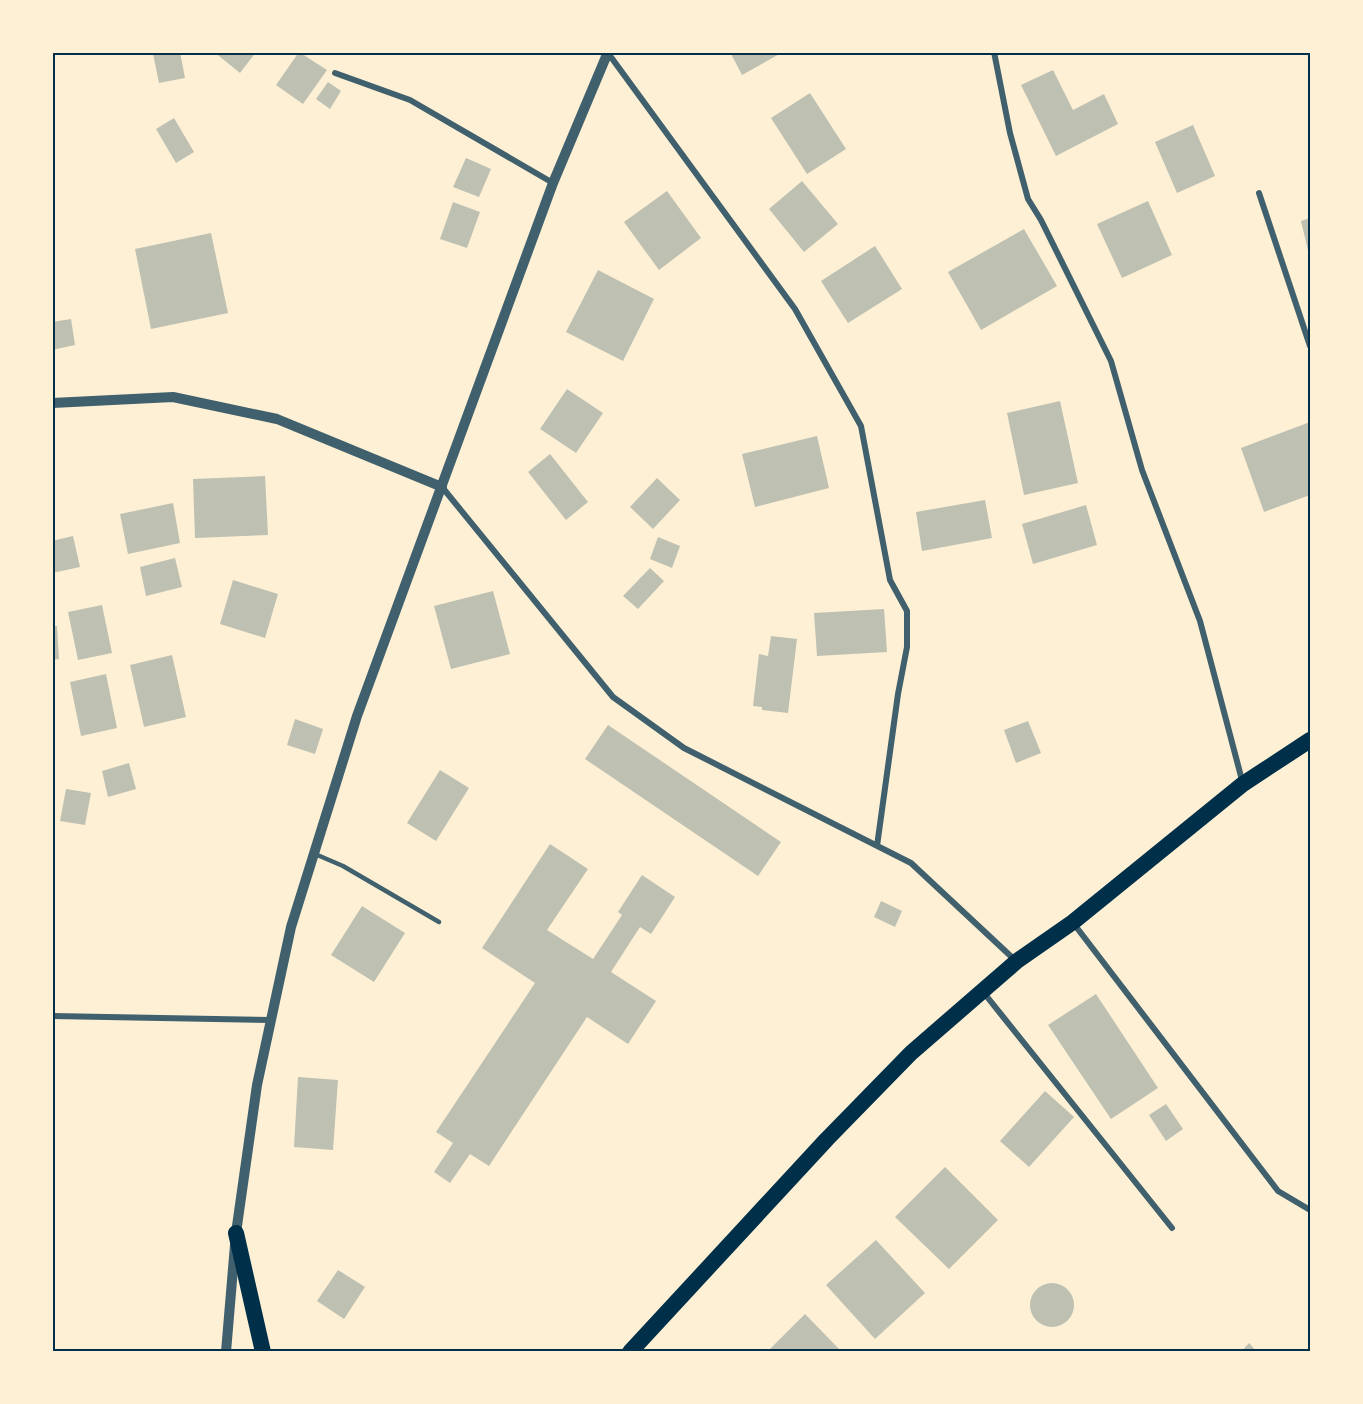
<svg xmlns="http://www.w3.org/2000/svg" width="1363" height="1404" viewBox="0 0 1363 1404" font-family="Lora,serif">
	<style>
		.building { fill: #bec0b2 }
		.lines { fill: none; stroke-linecap: round; stroke-linejoin: round }
		.service { stroke: #3f606c; stroke-width: 4.5 }
		.minor { stroke: #3f606c; stroke-width: 6 }
		.tertiary { stroke: #3f606c; stroke-width: 10 }
		.trunk { stroke: #003049; stroke-width: 16 }
		.neatline { fill: none; stroke: #003049; stroke-width: 2 }
	</style>
	<rect width="100%" height="100%" fill="#fdf0d5"/>
	<!-- building -->
	<path class="building" d="M158 52H180L185 78 159 83 153 54Z
		M214 52H256L240 73Z
		M299 52 327 70 303 104 276 85Z
		M730 52H783L742 75Z
		M1053 70 1073 110 1104 94 1118 124 1056 156 1021 85Z
		M328 82 341 91 330 109 316 99Z
		M810 93 846 149 807 174 771 118Z
		M174 118 194 152 176 163 156 129Z
		M1193 125 1215 176 1177 193 1155 142Z
		M466 158 491 169 479 197 453 187Z
		M802 181 838 224 804 252 769 209Z
		M667 191 701 238 659 270 624 222Z
		M1148 201 1172 255 1122 278 1097 224Z
		M453 202 480 212 467 248 440 239Z
		M1310 218V259L1301 221Z
		M1024 229 1057 286 981 330 948 272Z
		M211 233 228 313 151 329 135 249Z
		M875 246 902 289 848 323 821 281Z
		M598 270 654 299 623 361 566 332Z
		M71 319 75 345 52 350V322Z
		M567 389 603 413 576 453 540 429Z
		M1060 401 1078 483 1024 495 1007 413Z
		M1310 422V495L1264 512 1241 448Z
		M817 436 829 488 755 507 742 454Z
		M550 454 588 502 566 520 528 472Z
		M265 476 268 535 195 538 193 479Z
		M657 478 680 500 653 529 630 507Z
		M985 500 992 538 922 551 916 512Z
		M173 503 180 543 128 554 120 514Z
		M1086 505 1097 545 1033 564 1022 524Z
		M73 536 80 567 52 573V541Z
		M658 537 680 546 672 568 650 559Z
		M175 558 182 587 146 596 140 567Z
		M650 568 664 581 638 609 623 596Z
		M233 580 278 594 265 638 220 624Z
		M493 591 510 654 451 669 434 606Z
		M102 605 112 653 78 660 68 612Z
		M884 609 887 652 817 656 814 613Z
		M52 626H57L59 659 52 660Z
		M771 636 797 639 788 713 762 710V707L753 706 759 654 768 656Z
		M172 655 186 717 144 727 130 665Z
		M106 674 117 728 81 736 70 682Z
		M295 719 323 729 315 754 287 745Z
		M1028 721 1041 753 1016 763 1004 730Z
		M608 725 781 842 758 876 585 759Z
		M129 763 136 789 108 797 102 771Z
		M440 770 469 788 436 841 407 823Z
		M66 789 91 793 85 825 60 821Z
		M550 844 588 869 547 930 593 959 622 915 618 912 642 875 675 897 651 934 640 927 611 972 656 1001 628 1044 587 1017 489 1166 470 1154 450 1183 434 1172 453 1143 436 1132 535 983 482 948Z
		M881 901 902 911 895 927 874 917Z
		M362 906 405 933 374 982 331 955Z
		M1096 994 1158 1088 1111 1119 1048 1025Z
		M298 1077 338 1080 333 1150 294 1147Z
		M1045 1091 1074 1117 1029 1167 1000 1141Z
		M1166 1104 1183 1129 1166 1141 1149 1115Z
		M945 1167 998 1220 949 1269 895 1217Z
		M876 1240 925 1293 875 1339 826 1285Z
		M338 1270 365 1287 344 1319 317 1301Z
		M1030 1305a22 22 0 1 1 44 0a22 22 0 1 1-44 0Z
		M805 1314 842 1352H767Z
		M1249 1343 1257 1352H1241Z"/>
	<g class="lines">
		<!-- service -->
		<path class="service" d="M315 854 343 866 439 922"/>
		<!-- minor -->
		<path class="minor" d="M994 52 1010 133 1028 199 1041 220 1111 361 1142 470 1200 621 1243 784
			M608 53 795 309 861 426 890 580 907 611V647L898 694 877 846
			M335 73 410 100 553 183
			M1259 193 1310 346
			M442 487 613 697 684 748 911 863 1016 961
			M1074 924 1278 1191 1310 1210
			M984 993 1172 1228
			M52 1016 271 1020"/>
		<!-- tertiary -->
		<path class="tertiary" d="M52 403 173 397 277 419 442 487
			M226 1352 236 1233 257 1085 291 927 357 716 553 183 608 52"/>
		<!-- trunk -->
		<path class="trunk" d="M236 1233 263 1352
			M630 1352 827 1139 911 1053 1017 961 1073 922 1243 784 1310 740"/>
	</g>
	<!-- border -->
	<rect width="1363" height="1404" fill="none" stroke="#fdf0d5" stroke-width="108"/>
	<rect x="54" y="54" width="1255" height="1296" class="neatline"/>
</svg>
